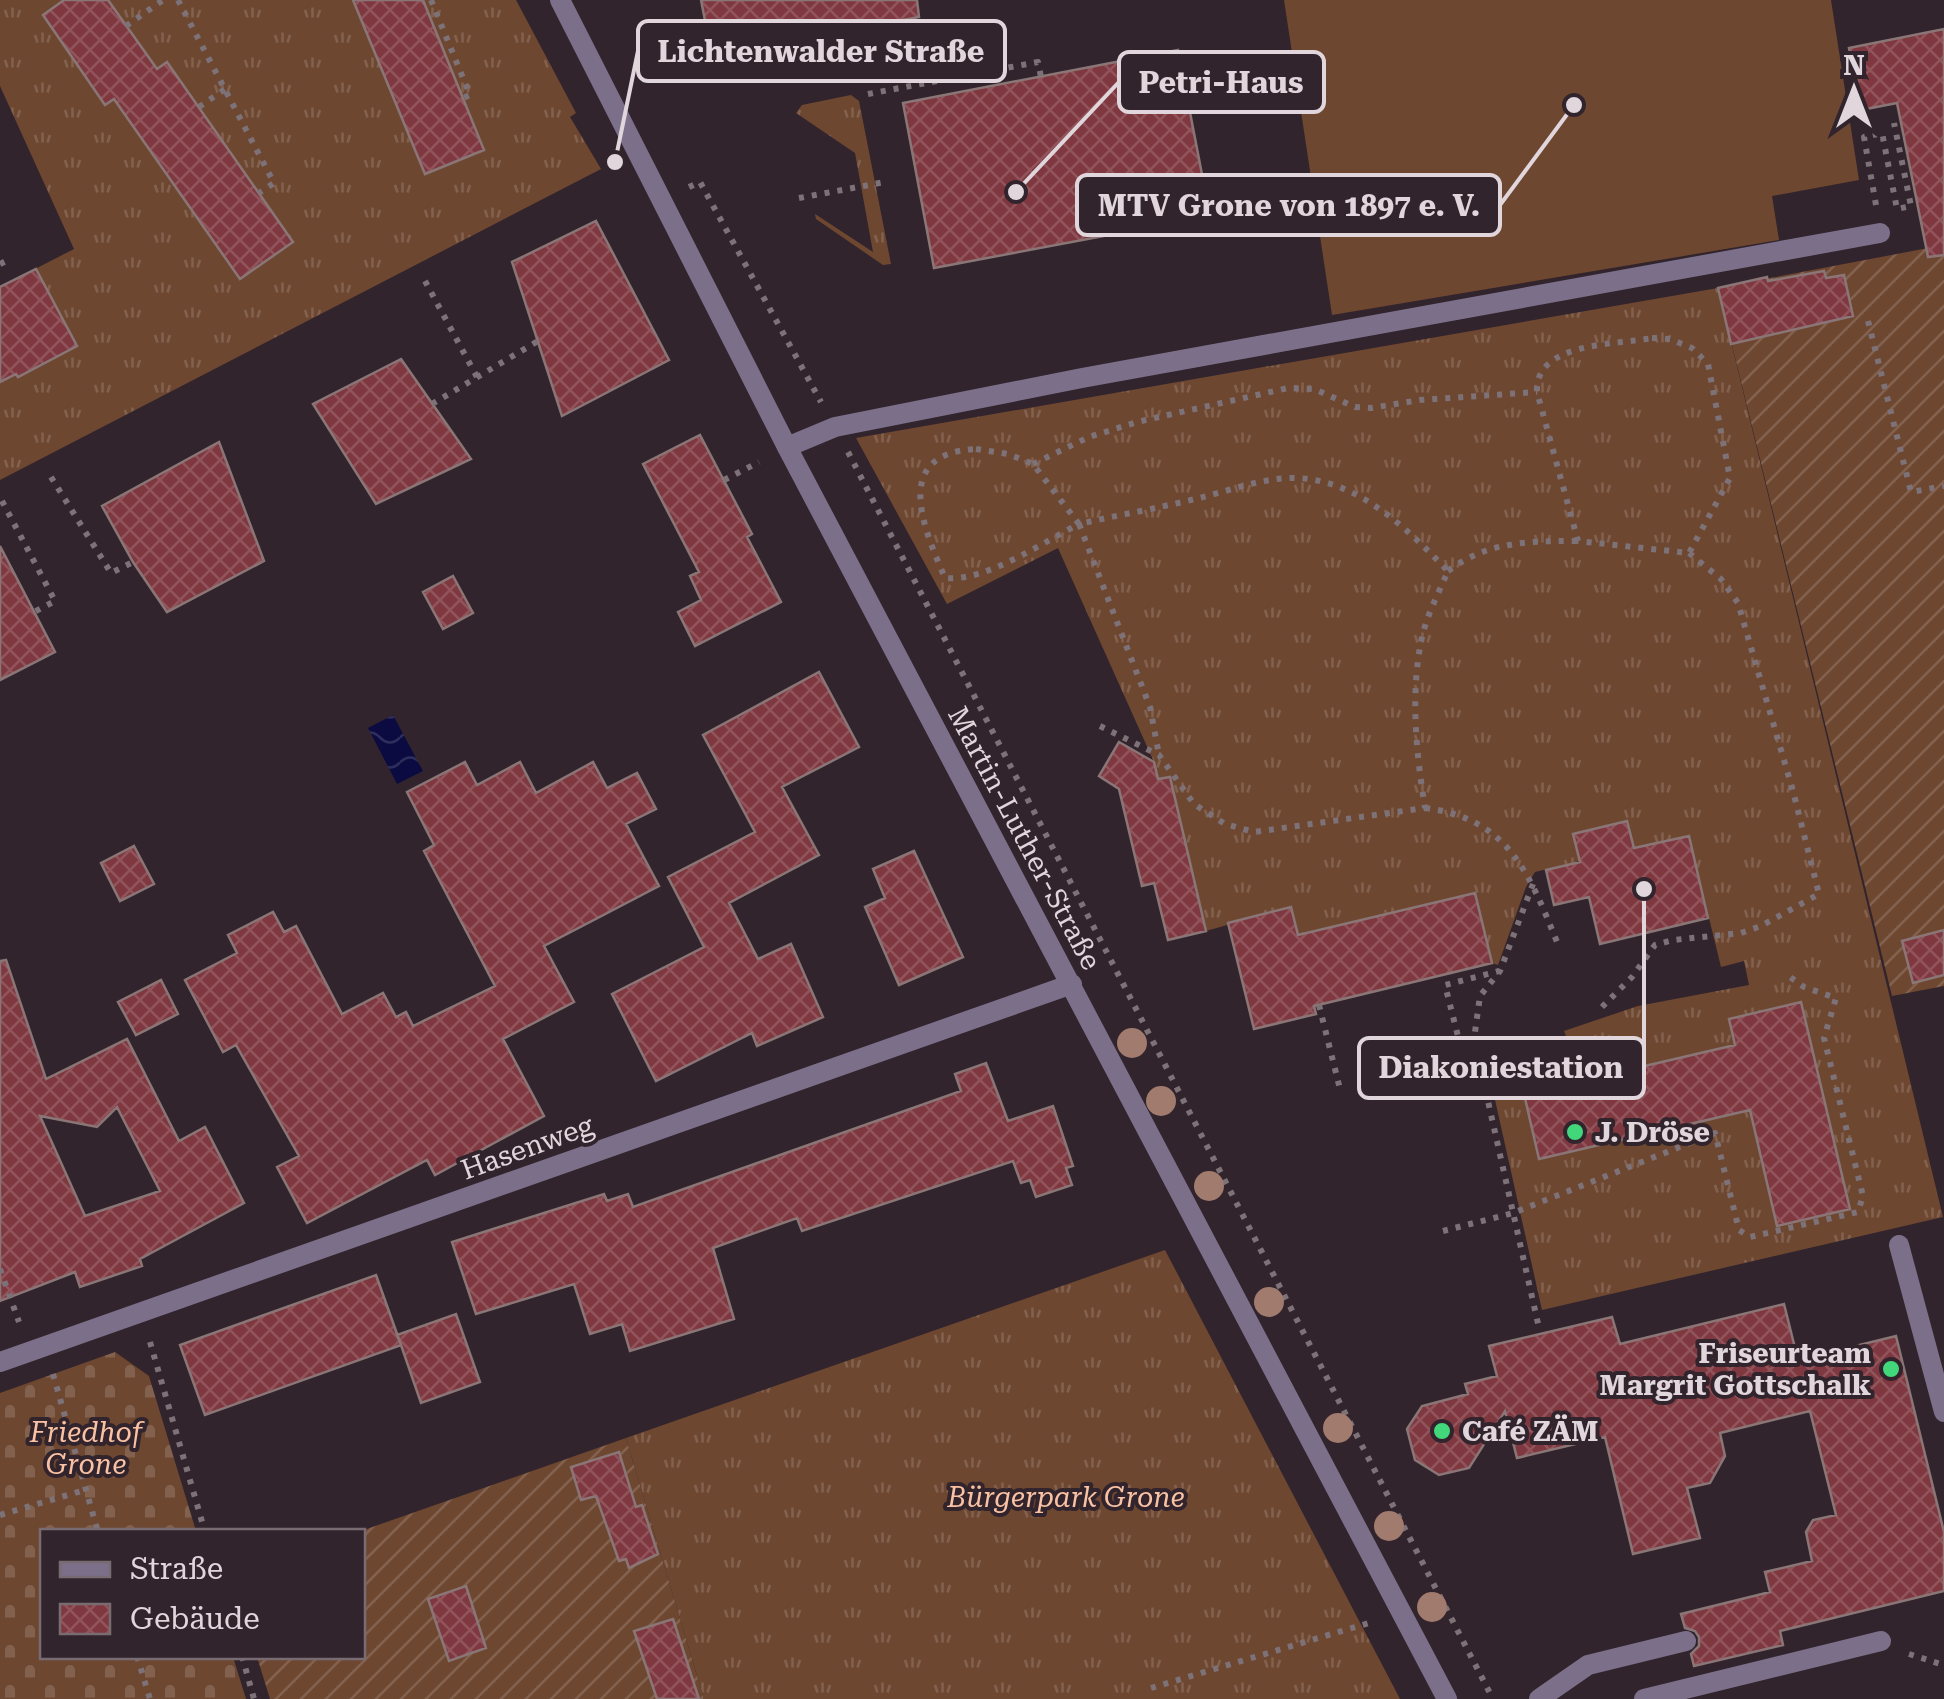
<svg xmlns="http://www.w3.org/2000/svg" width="1944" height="1699" viewBox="0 0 1944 1699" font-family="'Roboto Serif',serif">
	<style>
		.grass { fill: url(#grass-tufts) }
		.cemetery { fill: url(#cemetery-stones) }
		.garden { fill: url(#garden-furrows) }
		.pitch { fill: #6e4731 }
		.water { fill: url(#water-waves) }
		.building { fill: url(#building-cross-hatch); stroke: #8a7676; stroke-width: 2.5; fill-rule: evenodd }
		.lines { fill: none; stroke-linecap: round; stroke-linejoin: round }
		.path { stroke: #7e7279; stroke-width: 6; stroke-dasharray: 5 8; stroke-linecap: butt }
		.service { stroke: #7c6f8a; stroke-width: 20 }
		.minor { stroke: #7c6f8a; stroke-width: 20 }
		.tree { fill: #a07b6e }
		.poi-dot { fill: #43d77b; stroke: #32242c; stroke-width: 4 }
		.labels { text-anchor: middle; stroke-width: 8; stroke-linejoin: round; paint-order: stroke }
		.street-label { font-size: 28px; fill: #e0d6dc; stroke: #32242c }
		.poi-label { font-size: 28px; font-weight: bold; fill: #e0d6dc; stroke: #32242c; text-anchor: start }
		.park-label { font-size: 28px; font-style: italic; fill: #fac2a4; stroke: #32242c }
		.leader { fill: none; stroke: #e0d6dc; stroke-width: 4 }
		.callout-dot { fill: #e0d6dc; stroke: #32242c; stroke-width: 4 }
		.callout { fill: #32242c; stroke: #e0d6dc; stroke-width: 4 }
		.callout-label { font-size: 30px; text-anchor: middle; font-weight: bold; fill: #e0d6dc }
	</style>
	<defs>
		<pattern id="grass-tufts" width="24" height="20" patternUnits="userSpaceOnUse" patternTransform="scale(2.5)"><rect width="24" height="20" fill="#6e4731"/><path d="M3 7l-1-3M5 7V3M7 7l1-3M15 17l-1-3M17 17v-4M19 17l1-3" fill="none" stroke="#82614e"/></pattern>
		<pattern id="cemetery-stones" width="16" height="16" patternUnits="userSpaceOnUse" patternTransform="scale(2.5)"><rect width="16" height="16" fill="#6e4731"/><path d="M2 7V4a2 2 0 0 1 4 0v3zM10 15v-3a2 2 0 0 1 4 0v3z" fill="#82614e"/></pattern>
		<pattern id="garden-furrows" width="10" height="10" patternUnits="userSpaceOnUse" patternTransform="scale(2.5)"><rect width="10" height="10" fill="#6e4731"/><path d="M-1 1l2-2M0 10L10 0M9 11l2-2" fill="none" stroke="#82614e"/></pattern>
		<pattern id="water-waves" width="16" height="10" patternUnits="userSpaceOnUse" patternTransform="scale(2.5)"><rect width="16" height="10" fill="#0b0b41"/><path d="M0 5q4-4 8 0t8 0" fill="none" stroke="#2e2e5c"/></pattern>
		<pattern id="building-cross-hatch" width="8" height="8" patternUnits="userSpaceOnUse" patternTransform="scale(2.5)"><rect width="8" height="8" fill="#7f3840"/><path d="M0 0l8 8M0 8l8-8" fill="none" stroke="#91545b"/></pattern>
	</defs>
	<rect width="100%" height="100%" fill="#32242c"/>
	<!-- grass -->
	<path class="grass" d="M0 0H516L576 113 570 117 601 169 0 480V287L74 249 0 86Z
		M851 95 859 101 891 264 883 265 816 219 815 214 873 252 855 153 796 113 802 105Z
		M1718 288 1943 1217 1542 1310 1487 1064 1492 1062 1506 1095 1577 1064 1564 1031 1638 1006 1749 985 1744 961 1721 967 1689 836 1634 848 1627 822 1580 861 1535 872 1526 887 1498 965 1492 963 1474 893 1298 935 1291 907 1206 931 1170 778 1158 779 1154 762 1058 548 947 604 856 438Z
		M1165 1250 1400 1699H704L626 1438Z"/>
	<!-- cemetery -->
	<path class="cemetery" d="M115 1352 149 1376 196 1531 42 1532V1656L233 1657 246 1699H0V1393Z"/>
	<!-- garden -->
	<path class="garden" d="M1944 245V986L1892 996 1718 288Z
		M626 1438 704 1699H270L257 1657 362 1656 361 1531Z"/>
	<!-- pitch -->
	<path class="pitch" d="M1284 0H1831L1859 180 1772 196 1779 240 1332 315Z"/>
	<!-- water -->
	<path class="water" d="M393 715 423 771 397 784 368 728Z"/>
	<!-- building -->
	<path class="building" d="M64 0H108L157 69 167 62 293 242 240 279 114 99 105 105 43 15Z
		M353 0H423L484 150 425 174Z
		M701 0H917L919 17 712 56Z
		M1944 29V255L1928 257 1897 103 1861 110 1849 48Z
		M1178 50 1210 216 934 268 903 103Z
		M596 221 669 360 562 416 512 262Z
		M36 269 77 346 18 377 16 374 0 382V287Z
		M1824 271 1826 278 1844 275 1853 316 1731 344 1718 288 1767 277 1768 281Z
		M401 359 471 459 376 504 313 404Z
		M700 435 752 534 747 537 781 602 695 646 678 612 701 600 690 576 699 572 643 464Z
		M219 442 264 561 167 612 133 562 102 506Z
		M0 546 55 652 0 680Z
		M453 576 473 613 443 629 423 592Z
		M819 672 859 747 782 787 819 855 729 903 758 959 791 944 823 1017 757 1046 752 1033 656 1081 612 994 704 947 668 877 755 832 703 735Z
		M1119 742 1154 762 1158 779 1170 777 1206 931 1168 940 1154 883 1142 886 1119 789 1099 776Z
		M465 762 477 785 520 762 536 793 593 762 607 788 637 773 656 809 626 824 659 886 544 946 574 1002 503 1039 544 1116 435 1175 427 1160 307 1223 277 1167 299 1156 236 1045 223 1052 185 980 237 953 228 935 273 912 284 932 296 926 342 1014 383 993 396 1017 406 1012 413 1026 495 986 424 851 434 845 407 792Z
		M1627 821 1634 848 1689 836 1708 918 1600 944 1589 897 1554 905 1546 870 1580 862 1573 834Z
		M134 846 154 884 120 901 101 863Z
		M914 851 963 957 899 985 865 907 885 898 873 869Z
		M1475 893 1492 963 1314 1006 1316 1014 1254 1029 1228 923 1291 907 1298 935Z
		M1944 930V975L1913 983 1902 941Z
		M6 960 46 1079 127 1039 179 1141 205 1127 244 1203 140 1259 142 1266 80 1287 75 1272 0 1301V961ZM117 1107 160 1191 85 1216 40 1116 97 1127Z
		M161 980 178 1014 136 1035 118 1002Z
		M1801 1002 1850 1209 1777 1226 1750 1110 1539 1159 1524 1094 1735 1045 1729 1019Z
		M986 1063 1008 1121 1053 1106 1073 1166 1066 1168 1072 1185 1036 1197 1030 1180 1021 1183 1013 1161 802 1231 797 1218 713 1248 734 1319 630 1351 622 1324 590 1334 574 1284 476 1314 452 1242 604 1194 607 1201 628 1194 633 1207 961 1091 955 1074Z
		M376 1275 401 1345 397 1335 456 1314 480 1382 421 1403 401 1345 205 1415 180 1345Z
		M1784 1304 1798 1360 1896 1336 1944 1532V1591L1780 1631 1783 1645 1694 1666 1691 1654 1699 1646V1637L1695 1631 1685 1628 1681 1614 1770 1592 1765 1572 1812 1561 1806 1532 1813 1520 1836 1515 1810 1411 1720 1433 1725 1456 1710 1483 1687 1488 1700 1538 1633 1554 1605 1437 1517 1458 1505 1411 1469 1468 1439 1475 1415 1460 1407 1429 1422 1406 1468 1394 1465 1384 1497 1376 1489 1346 1612 1317 1620 1344Z
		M619 1452 636 1507 642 1505 658 1554 629 1568 626 1559 619 1561 596 1496 581 1500 571 1467Z
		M466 1586 486 1648 449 1661 428 1599Z
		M673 1619 699 1699H657L634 1631Z"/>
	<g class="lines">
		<!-- path -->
		<path class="path" d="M178 0 274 183 259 193
			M431 0 470 95 463 98
			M126 26 163 0
			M868 94 1038 62 1041 77
			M199 107 225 89
			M689 187 700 182 821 402
			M799 198 885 182
			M1876 205 1864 137 1882 133 1897 209 1911 206 1894 123
			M0 264 10 259
			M425 281 477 377
			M1868 321 1911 492 1944 486
			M1652 338 1670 339 1692 348 1708 364 1730 478 1689 553 1578 541 1537 392C1535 342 1615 345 1652 338Z
			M432 404 538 341
			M976 449 1008 454 1033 464 1079 524C1043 542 986 582 945 578 924 529 890 453 976 449Z
			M848 452 1493 1699
			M1033 464 1089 437 1137 422 1288 388 1314 389 1355 407 1371 408 1420 400 1537 392
			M51 477 111 573 133 562
			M724 480 759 462
			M2 501 55 601 34 612
			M1448 571C1487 541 1531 541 1578 541
			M1100 726 1159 755 1194 804 1225 824 1254 832 1425 808C1416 752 1410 692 1422 637 1427 615 1439 592 1448 571 1407 529 1359 480 1296 478 1264 477 1229 491 1199 498 1159 508 1119 515 1079 524L1150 707 1159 755
			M1425 808C1508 818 1529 873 1557 942
			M1533 884 1500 971 1480 996 1474 1039 1539 1328
			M1319 1005 1341 1093
			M1602 1007 1632 977 1655 945 1673 940 1741 933 1761 926 1819 894 1793 791 1738 603 1721 579 1689 553
			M1464 1060 1445 985 1499 971
			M1443 1231 1513 1213 1715 1133 1739 1230 1750 1237 1858 1212 1863 1196 1824 1038 1836 998 1804 987 1790 977
			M0 1269 19 1322
			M150 1342 205 1532
			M53 1374 98 1532
			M0 1515 85 1490
			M1909 1654 1944 1665
			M137 1656 150 1699
			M242 1656 254 1699
			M1151 1688 1372 1622"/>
		<!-- service -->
		<path class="service" d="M787 447 835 427 1082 378 1880 233
			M1899 1245 1944 1412
			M1539 1699 1588 1665 1686 1641
			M1644 1699 1881 1641"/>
		<!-- minor -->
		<path class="minor" d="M560 0 787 447 1447 1699
			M0 1362 1072 984"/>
	</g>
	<!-- trees -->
	<g class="tree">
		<circle cx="1132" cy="1043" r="15"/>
		<circle cx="1161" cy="1101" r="15"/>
		<circle cx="1209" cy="1186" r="15"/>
		<circle cx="1269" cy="1302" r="15"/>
		<circle cx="1338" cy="1428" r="15"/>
		<circle cx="1389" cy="1526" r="15"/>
		<circle cx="1432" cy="1607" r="15"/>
	</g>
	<!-- markers -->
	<g class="poi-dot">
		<circle cx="1575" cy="1132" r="10"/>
		<circle cx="1891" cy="1369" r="10"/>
		<circle cx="1442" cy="1431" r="10"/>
	</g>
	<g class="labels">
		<!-- street labels -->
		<g class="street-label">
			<text transform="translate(1025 838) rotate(62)" y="10">Martin-Luther-Straße</text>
			<text transform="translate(527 1147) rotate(-20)" y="10">Hasenweg</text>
		</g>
		<!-- poi labels -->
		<g class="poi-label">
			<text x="1595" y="1142">J. Dröse</text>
			<text x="1871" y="1363" text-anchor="end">Friseurteam<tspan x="1871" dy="32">Margrit Gottschalk</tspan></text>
			<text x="1462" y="1441">Café ZÄM</text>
		</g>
		<!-- park labels -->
		<g class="park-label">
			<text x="86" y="1442">Friedhof<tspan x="86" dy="32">Grone</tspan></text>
			<text x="1066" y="1507">Bürgerpark Grone</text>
		</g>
	</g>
	<!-- callouts -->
	<path class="leader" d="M615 162L638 51M1016 192L1119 82M1574 105L1500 205M1644 889L1644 1068"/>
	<g class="callout-dot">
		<circle cx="615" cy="162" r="10"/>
		<circle cx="1016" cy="192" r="10"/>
		<circle cx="1574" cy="105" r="10"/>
		<circle cx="1644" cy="889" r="10"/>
	</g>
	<g class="callout">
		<rect x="638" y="21" width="367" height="60" rx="10"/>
		<rect x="1119" y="52" width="205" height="60" rx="10"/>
		<rect x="1077" y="175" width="423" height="60" rx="10"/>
		<rect x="1359" y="1038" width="285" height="60" rx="10"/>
	</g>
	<g class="callout-label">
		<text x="821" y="62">Lichtenwalder Straße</text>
		<text x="1221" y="93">Petri-Haus</text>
		<text x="1289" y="216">MTV Grone von 1897 e. V.</text>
		<text x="1501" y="1078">Diakoniestation</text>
	</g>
	<!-- legend -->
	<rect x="40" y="1529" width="325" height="130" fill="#32242c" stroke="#786b72" stroke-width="2.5"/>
	<rect x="60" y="1562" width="50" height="15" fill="#7c6f8a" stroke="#786b72" stroke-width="2.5"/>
	<text x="130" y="1579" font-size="30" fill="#e0d6dc">Straße</text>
	<rect x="60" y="1604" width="50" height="30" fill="url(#building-cross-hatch)" stroke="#786b72" stroke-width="2.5"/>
	<text x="130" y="1629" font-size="30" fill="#e0d6dc">Gebäude</text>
	<!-- north arrow -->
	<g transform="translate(1854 90)" stroke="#32242c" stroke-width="8" paint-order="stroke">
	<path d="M0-8L18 38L0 25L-18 38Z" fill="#e0d6dc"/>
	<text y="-15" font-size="28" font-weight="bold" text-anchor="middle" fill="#e0d6dc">N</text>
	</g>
</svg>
